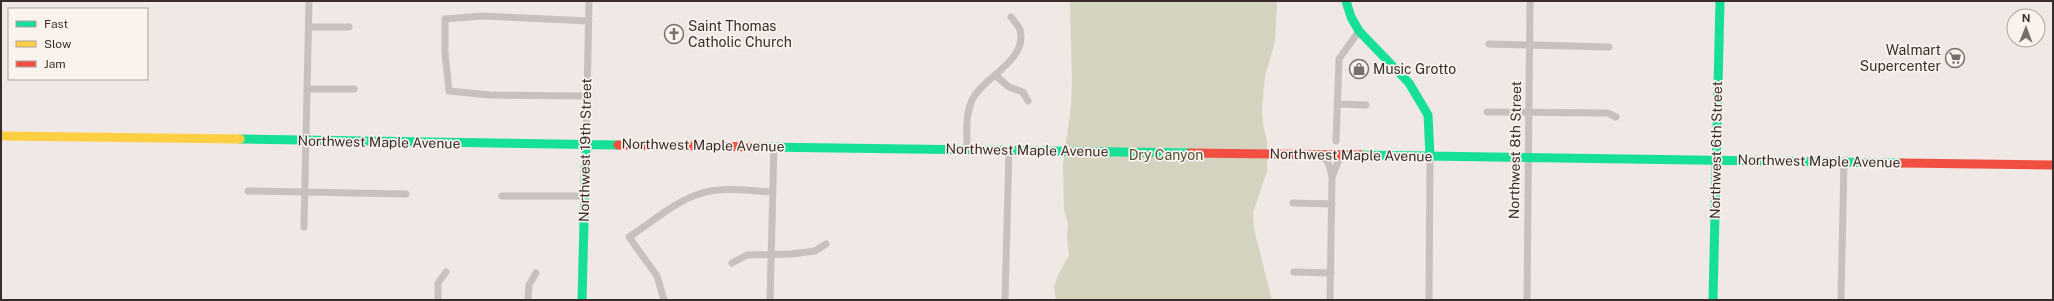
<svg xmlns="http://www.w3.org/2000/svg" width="2054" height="301" viewBox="0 0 2054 301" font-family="'Public Sans',sans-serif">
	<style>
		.green { fill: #d4d3bf }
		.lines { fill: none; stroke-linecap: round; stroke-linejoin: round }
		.street { stroke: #c8c0bd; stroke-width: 7 }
		.fast { stroke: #16e098; stroke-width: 9 }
		.slow { stroke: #ffcf43; stroke-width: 9 }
		.jam { stroke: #f24e42; stroke-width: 9 }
		.labels { text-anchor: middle; stroke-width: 3.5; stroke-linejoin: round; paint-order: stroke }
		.poi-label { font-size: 14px; fill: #392d2b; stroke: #faf2ed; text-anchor: start }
		.street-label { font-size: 14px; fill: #392d2b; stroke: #faf2ed }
		.park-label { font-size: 14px; fill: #50572f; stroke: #faf2ed }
	</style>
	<rect width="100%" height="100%" fill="#efe8e4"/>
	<!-- green -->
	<path class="green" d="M1070 1H1277L1275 42 1265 76 1262 107 1263 124 1267 142V171L1253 213 1254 229 1272 300H1056L1054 287 1058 275 1069 255 1067 238 1068 223 1064 211 1063 164 1071 106 1072 80Z"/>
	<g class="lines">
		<!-- street -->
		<path class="street" d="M309 27H349
			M1489 44 1609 47
			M995 75 1009 87 1023 92 1028 101
			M307 89H354
			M586 96 490 95 449 91 445 53V19L483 16 589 21
			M1337 104 1366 105
			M1487 112 1608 113 1616 117
			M1336 141 1339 59 1359 31
			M586 144 589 1
			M967 148C967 132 965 116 972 100 983 77 1028 61 1020 30 1019 26 1014 21 1011 17
			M1320 155C1329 159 1330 168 1332 177L1330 300
			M1332 177 1338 162 1345 155
			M248 191 406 194
			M502 196H584
			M1293 203 1332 204
			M304 227 309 1
			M732 263 747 255 791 254 815 251 826 244
			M1294 272 1331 273
			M438 300V283L446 272
			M528 300 529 285 536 273
			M664 300 657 276 629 237C651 223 674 202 699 194 721 186 750 191 773 192
			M770 300 774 146
			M1005 300 1009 150
			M1429 300 1430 155
			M1527 300 1530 1
			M1841 300 1844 162"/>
		<!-- fast -->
		<path class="fast" d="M1346 1 1351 17 1359 31 1409 83 1428 115 1430 155
			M240 139 618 145
			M762 147 1190 153
			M1361 155 1902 163
			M582 300 586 144
			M1713 300 1720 1"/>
		<!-- slow -->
		<path class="slow" d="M1 136 240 139"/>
		<!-- jam -->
		<path class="jam" d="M618 145 762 147
			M1190 153 1361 155
			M1902 163 2053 165"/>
	</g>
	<!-- icons -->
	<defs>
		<g id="church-ring" transform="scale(1)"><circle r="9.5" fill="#faf2ed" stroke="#796e6c" stroke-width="1.5"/><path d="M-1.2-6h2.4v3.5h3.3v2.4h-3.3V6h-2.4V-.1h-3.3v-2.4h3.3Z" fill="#796e6c"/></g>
		<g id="supermarket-ring" transform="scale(1)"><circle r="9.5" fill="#faf2ed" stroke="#796e6c" stroke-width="1.5"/><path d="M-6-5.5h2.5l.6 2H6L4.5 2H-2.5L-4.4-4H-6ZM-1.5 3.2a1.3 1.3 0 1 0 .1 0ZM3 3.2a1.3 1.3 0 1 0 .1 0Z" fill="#796e6c"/></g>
		<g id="shop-ring" transform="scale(1)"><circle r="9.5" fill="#faf2ed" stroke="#796e6c" stroke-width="1.5"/><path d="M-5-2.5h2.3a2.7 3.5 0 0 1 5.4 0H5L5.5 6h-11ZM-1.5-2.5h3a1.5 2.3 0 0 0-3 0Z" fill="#796e6c"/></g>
	</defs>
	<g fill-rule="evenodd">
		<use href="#church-ring" x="674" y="34"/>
		<use href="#supermarket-ring" x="1955" y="58"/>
		<use href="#shop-ring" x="1359" y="69"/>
	</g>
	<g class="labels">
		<!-- poi labels -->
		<g class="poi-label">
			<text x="688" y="31">Saint Thomas<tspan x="688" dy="16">Catholic Church</tspan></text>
			<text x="1941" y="55" text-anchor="end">Walmart<tspan x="1941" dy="16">Supercenter</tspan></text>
			<text x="1373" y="74">Music Grotto</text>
		</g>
		<!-- street labels -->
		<g class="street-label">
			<text transform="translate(379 142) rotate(1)" y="5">Northwest Maple Avenue</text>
			<text transform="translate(703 145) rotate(1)" y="5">Northwest Maple Avenue</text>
			<text transform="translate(585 150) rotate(-89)" y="5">Northwest 19th Street</text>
			<text transform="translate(1027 150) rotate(1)" y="5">Northwest Maple Avenue</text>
			<text transform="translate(1515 150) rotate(-89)" y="5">Northwest 8th Street</text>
			<text transform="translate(1716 150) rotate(-89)" y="5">Northwest 6th Street</text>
			<text transform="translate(1351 155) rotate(1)" y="5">Northwest Maple Avenue</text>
			<text transform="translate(1819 161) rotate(1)" y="5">Northwest Maple Avenue</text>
		</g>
		<!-- park labels -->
		<g class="park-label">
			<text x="1166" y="160">Dry Canyon</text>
		</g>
	</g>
	<!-- border -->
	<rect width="2054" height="301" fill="none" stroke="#392d2b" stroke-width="4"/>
	<!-- legend -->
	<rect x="8" y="8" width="140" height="72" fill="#faf2ed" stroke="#ada39f"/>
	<rect x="16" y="21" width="20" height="6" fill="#16e098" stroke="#ada39f"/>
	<text x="44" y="28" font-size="12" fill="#392d2b">Fast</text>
	<rect x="16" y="41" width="20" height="6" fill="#ffcf43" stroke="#ada39f"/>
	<text x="44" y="48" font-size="12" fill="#392d2b">Slow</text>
	<rect x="16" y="61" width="20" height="6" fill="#f24e42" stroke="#ada39f"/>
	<text x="44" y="68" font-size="12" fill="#392d2b">Jam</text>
	<!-- north arrow -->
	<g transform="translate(2026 28) rotate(1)"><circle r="19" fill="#faf2ed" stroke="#ada39f"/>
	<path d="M0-3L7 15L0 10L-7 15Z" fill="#796e6c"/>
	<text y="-6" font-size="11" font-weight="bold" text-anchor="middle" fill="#392d2b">N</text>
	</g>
</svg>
